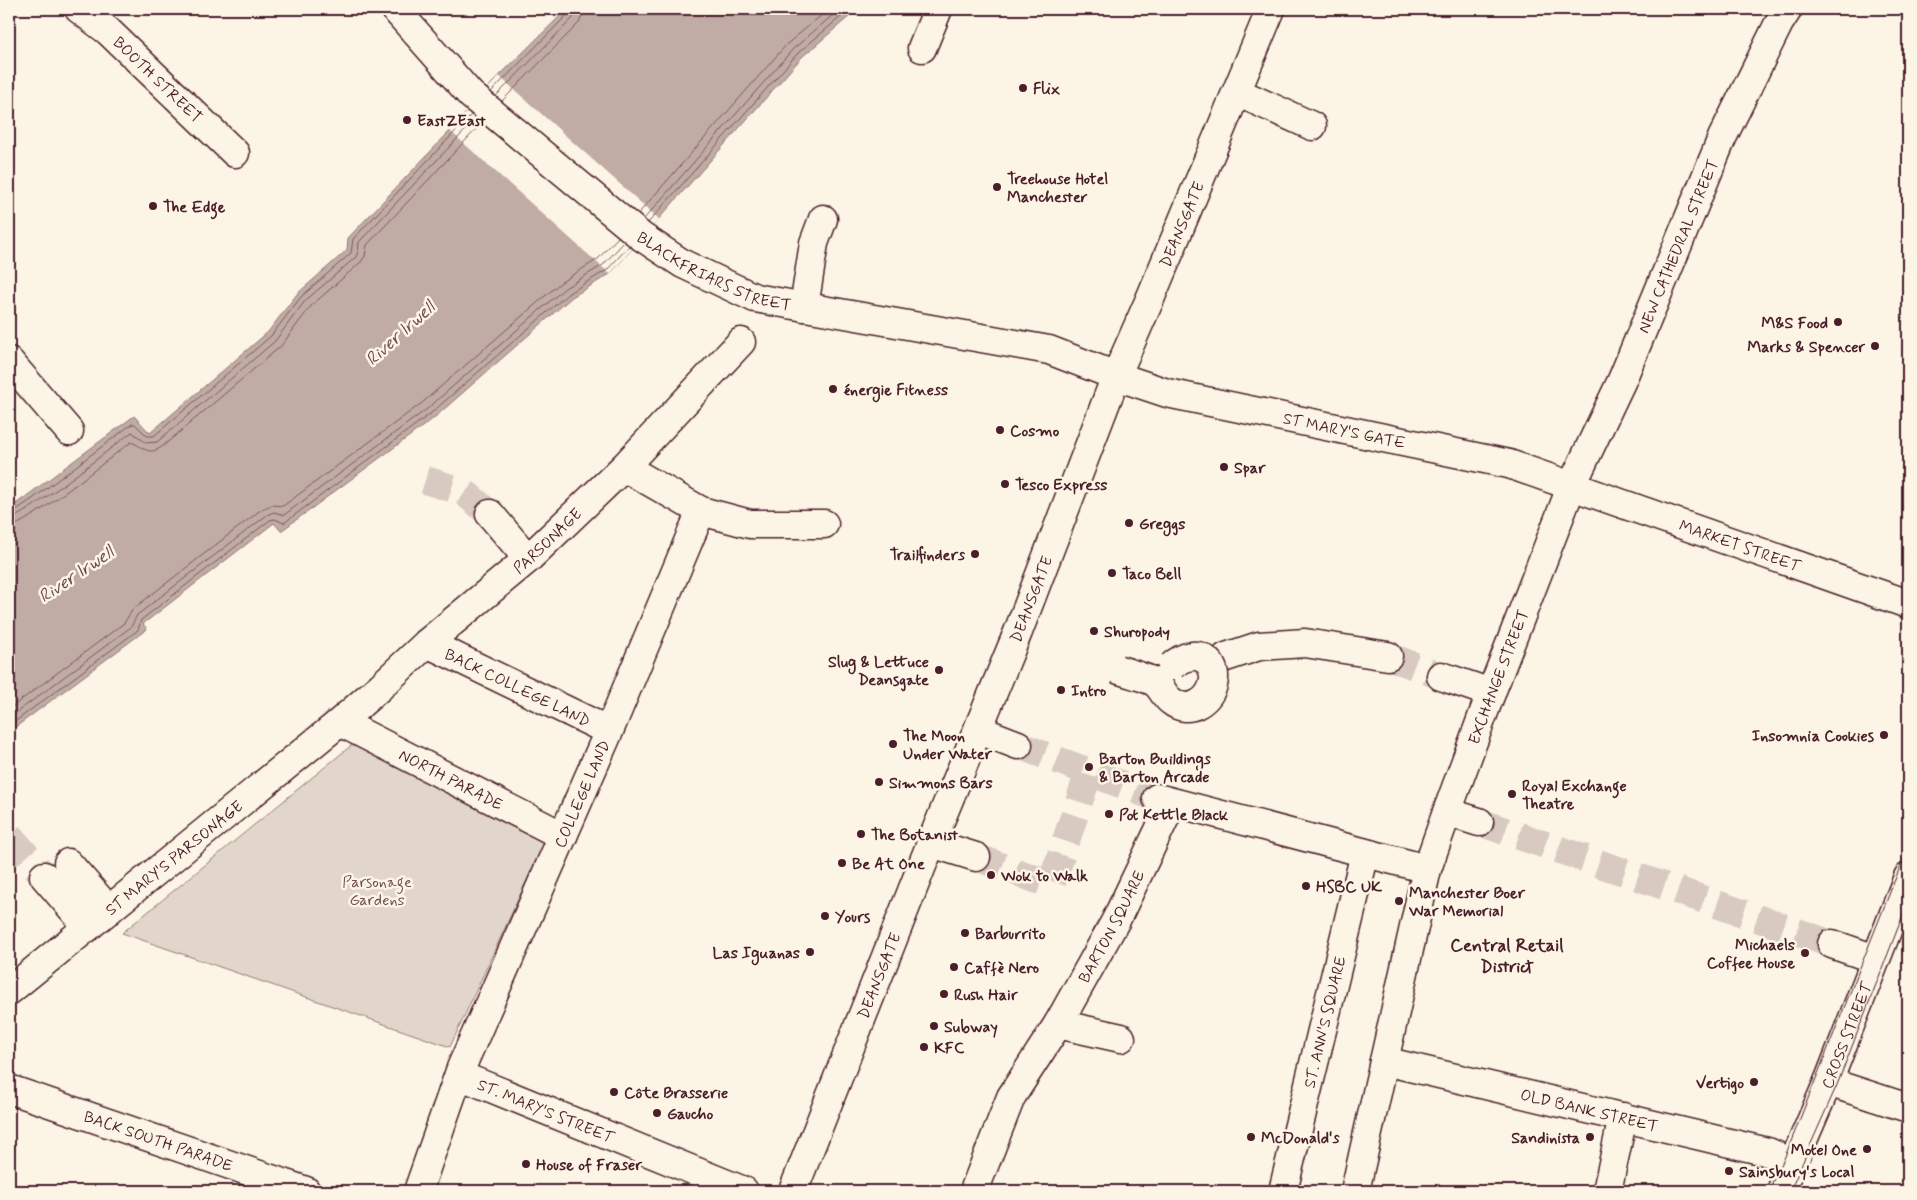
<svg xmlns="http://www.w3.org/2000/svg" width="1917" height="1200" viewBox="0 0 1917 1200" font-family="Mynerve,sans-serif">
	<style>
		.green { fill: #e2d5ca; stroke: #967a7a }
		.water { fill: #c0aca5; stroke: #917474 }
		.pier { fill: #fcf5e5 }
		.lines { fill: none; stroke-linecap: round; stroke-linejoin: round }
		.shore { stroke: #79575c; stroke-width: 1 }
		.minor-tunnel { stroke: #d8cac0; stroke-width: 28; stroke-dasharray: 28 14; stroke-linecap: butt }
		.minor-casing { stroke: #4a1f2b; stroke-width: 31 }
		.major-casing { stroke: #4a1f2b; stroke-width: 31 }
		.minor { stroke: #fcf5e5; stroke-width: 28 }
		.major { stroke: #fcf5e5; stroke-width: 28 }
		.tram { stroke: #4a1f2b; stroke-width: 1 }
		.minor-bridge-casing { stroke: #4a1f2b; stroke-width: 31; stroke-linecap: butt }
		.minor-bridge { stroke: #fcf5e5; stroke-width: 28 }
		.poi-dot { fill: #4a1f2b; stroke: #fcf5e5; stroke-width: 2 }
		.labels { text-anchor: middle; stroke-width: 5; stroke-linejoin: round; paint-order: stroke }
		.street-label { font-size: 16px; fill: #4a1f2b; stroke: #fcf5e5 }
		.poi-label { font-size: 16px; font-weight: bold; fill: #4a1f2b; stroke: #fcf5e5; text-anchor: start }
		.park-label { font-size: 16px; fill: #704c53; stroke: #fcf5e5 }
		.water-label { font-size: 18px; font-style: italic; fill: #6d4950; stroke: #fcf5e5 }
		.neighbourhood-label { font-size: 18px; font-weight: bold; fill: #4a1f2b; stroke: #fcf5e5 }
	</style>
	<rect width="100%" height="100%" fill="#fcf5e5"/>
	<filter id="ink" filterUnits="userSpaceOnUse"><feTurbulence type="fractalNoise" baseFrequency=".02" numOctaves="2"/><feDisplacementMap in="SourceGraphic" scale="10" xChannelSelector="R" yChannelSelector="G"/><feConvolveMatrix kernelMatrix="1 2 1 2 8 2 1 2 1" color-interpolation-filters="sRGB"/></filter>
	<g filter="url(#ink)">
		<!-- green -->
		<path class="green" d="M358 740 546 839 450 1047 122 933Z"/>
		<!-- water -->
		<path class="water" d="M567 9H858L802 57 610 274 572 297 434 418 281 531 274 523 143 624 147 629 9 732V509L134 416 150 433 268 332 297 294 347 250 348 238 450 131 493 82Z"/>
		<!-- pier -->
		<path class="pier" d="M499 76 659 219 610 274 450 131Z"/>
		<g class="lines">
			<!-- shore -->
			<path class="shore" d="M491 92 568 14 570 9
				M496 96 573 18 576 9
				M502 101 579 23 582 16 583 9
				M638 214 787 44 829 9
				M644 219 793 49 840 9
				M648 223 798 53 850 9
				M9 513 13 512 31 500 132 424H135L147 436H154L271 336 301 297 351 253 353 239 471 115
				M9 519C24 518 113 446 132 432L146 443 157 442 275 341 305 301 356 257 358 252 359 242 476 119
				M9 527C27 526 110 457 131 442 144 447 148 457 163 446L281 346 311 306 361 262 365 256 367 245 482 123
				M9 709 124 623 133 609 262 509 272 505 283 506 422 403 560 283 598 259 618 237
				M9 718 131 627 137 615 267 515 274 512 284 515 427 409 565 288 603 265 624 242
				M9 726 138 630 141 620 270 520 275 519 284 523 430 414 569 293 607 270 629 246"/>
			<!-- minor-tunnel -->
			<path class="minor-tunnel" d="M425 480 464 492 490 514
				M1388 656 1441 676
				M1018 745 1157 798
				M1479 822 1832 944
				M9 835 44 876
				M976 857 1051 885 1089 772"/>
			<!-- minor casing -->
			<g class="minor-casing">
				<g id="minor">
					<path id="s1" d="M79 9 108 31 235 153"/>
					<path d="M922 48 938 9"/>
					<path d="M1237 92 1312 126"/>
					<path d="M804 307 814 243 823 219"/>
					<path d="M9 361 69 431"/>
					<path id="s2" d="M1116 376 1167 393 1509 464 1908 604"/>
					<path d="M624 467 701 511 750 524H824"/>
					<path d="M490 514 528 559"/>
					<path id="s3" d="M427 643 609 731"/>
					<path d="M1226 657 1259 646 1305 643 1388 656"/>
					<path d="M1441 676 1491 693"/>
					<path id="s4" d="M340 722 563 836"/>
					<path d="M979 730 1018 745"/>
					<path d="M1157 798 1427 869"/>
					<path d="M1447 812 1479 822"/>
					<path d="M931 843 976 857"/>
					<path d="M68 863 109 910"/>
					<path d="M44 876 88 927"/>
					<path d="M1832 944 1875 959"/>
					<path id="s5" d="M9 991 340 722 380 687 427 643 528 559 624 467 741 342"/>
					<path d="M1058 1024 1121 1038"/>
					<path id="s6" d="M1384 1061 1768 1152 1793 1163"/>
					<path id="s7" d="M459 1075 744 1191"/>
					<path d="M1828 1082 1908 1108"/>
					<path id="s8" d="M9 1089 306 1191"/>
					<path id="s9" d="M418 1191 461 1068 609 731 701 511"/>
					<path id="s10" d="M793 1191 931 843 1018 632 1116 376 1150 299 1271 9"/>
					<path id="s11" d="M974 1191 1011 1097 1058 1024 1116 920 1172 803"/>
					<path id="s12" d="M1283 1191 1365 853"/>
					<path id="s13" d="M1355 1191 1427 869 1447 812 1491 693 1572 485 1622 380 1722 138 1779 23 1788 9"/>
					<path d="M1607 1191 1623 1117"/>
					<path id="s14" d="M1781 1191 1828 1082 1908 877"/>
				</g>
			</g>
			<!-- major casing -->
			<g class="major-casing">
				<g id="major">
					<path id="s15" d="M395 9 471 95 642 237 683 264 755 298 1049 350 1116 376"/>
				</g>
			</g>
			<!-- minor -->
			<use href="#minor" class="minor"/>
			<!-- major -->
			<use href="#major" class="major"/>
			<!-- tram -->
			<path class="tram" d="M1768 1191 1784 1159 1908 847
				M1790 1191 1837 1085 1908 902"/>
			<!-- minor-bridge casing -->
			<g class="minor-bridge-casing">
				<path id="minor-bridge" d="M1117 669C1127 673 1150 678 1157 684 1162 689 1165 697 1171 701 1188 715 1208 702 1213 685 1215 677 1214 669 1209 663 1199 650 1182 657 1172 666"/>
			</g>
			<!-- minor-bridge -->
			<use href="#minor-bridge" class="minor-bridge"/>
		</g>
	</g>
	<!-- markers -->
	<g class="poi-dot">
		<circle cx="1023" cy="88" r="5"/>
		<circle cx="407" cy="120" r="5"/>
		<circle cx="997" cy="187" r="5"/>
		<circle cx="153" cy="206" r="5"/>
		<circle cx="1838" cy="322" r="5"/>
		<circle cx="1875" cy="346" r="5"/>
		<circle cx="833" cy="389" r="5"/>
		<circle cx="1000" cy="430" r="5"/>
		<circle cx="1224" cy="467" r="5"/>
		<circle cx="1005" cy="484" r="5"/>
		<circle cx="1129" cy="523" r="5"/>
		<circle cx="975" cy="554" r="5"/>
		<circle cx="1112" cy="573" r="5"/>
		<circle cx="1094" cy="631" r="5"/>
		<circle cx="939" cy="670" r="5"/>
		<circle cx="1061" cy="690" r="5"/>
		<circle cx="1884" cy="735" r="5"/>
		<circle cx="893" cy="744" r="5"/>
		<circle cx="1089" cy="767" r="5"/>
		<circle cx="879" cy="782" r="5"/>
		<circle cx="1512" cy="794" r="5"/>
		<circle cx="1109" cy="814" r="5"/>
		<circle cx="861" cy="834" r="5"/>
		<circle cx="842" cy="863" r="5"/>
		<circle cx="991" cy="875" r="5"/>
		<circle cx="1306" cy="886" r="5"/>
		<circle cx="1399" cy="901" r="5"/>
		<circle cx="825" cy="916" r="5"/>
		<circle cx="965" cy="933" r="5"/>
		<circle cx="810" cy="952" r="5"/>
		<circle cx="1805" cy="953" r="5"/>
		<circle cx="954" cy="967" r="5"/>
		<circle cx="944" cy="994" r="5"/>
		<circle cx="934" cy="1026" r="5"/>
		<circle cx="924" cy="1047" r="5"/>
		<circle cx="1754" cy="1082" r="5"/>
		<circle cx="614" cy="1092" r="5"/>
		<circle cx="657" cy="1113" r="5"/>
		<circle cx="1251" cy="1137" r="5"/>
		<circle cx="1590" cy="1137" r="5"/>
		<circle cx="1867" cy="1149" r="5"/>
		<circle cx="526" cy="1164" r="5"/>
		<circle cx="1729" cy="1171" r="5"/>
	</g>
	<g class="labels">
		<!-- street labels -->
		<g class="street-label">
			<text dy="6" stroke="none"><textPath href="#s1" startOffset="106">BOOTH STREET</textPath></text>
			<text dy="6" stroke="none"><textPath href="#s10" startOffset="1042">DEANSGATE</textPath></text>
			<text dy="6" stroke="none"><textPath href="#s13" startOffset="1002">NEW CATHEDRAL STREET</textPath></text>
			<text dy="6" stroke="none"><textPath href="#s15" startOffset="418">BLACKFRIARS STREET</textPath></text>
			<text dy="6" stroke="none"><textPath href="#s2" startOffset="235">ST MARY'S GATE</textPath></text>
			<text dy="6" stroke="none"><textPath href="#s5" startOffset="702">PARSONAGE</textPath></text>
			<text dy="6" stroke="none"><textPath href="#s2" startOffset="648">MARKET STREET</textPath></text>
			<text dy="6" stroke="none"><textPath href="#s10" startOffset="638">DEANSGATE</textPath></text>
			<text dy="6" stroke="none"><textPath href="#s13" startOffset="535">EXCHANGE STREET</textPath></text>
			<text dy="6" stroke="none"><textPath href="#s3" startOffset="101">BACK COLLEGE LAND</textPath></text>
			<text dy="6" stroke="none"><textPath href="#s4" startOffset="125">NORTH PARADE</textPath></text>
			<text dy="6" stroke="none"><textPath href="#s9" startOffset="430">COLLEGE LAND</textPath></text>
			<text dy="6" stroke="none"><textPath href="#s5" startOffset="212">ST MARY'S PARSONAGE</textPath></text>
			<text dy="6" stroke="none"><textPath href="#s11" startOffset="299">BARTON SQUARE</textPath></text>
			<text dy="6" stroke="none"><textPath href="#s10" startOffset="232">DEANSGATE</textPath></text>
			<text dy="6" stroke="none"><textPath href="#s12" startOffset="174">ST. ANN'S SQUARE</textPath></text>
			<text dy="6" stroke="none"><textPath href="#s14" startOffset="169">CROSS STREET</textPath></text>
			<text dy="6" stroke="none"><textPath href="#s6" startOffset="211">OLD BANK STREET</textPath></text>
			<text dy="6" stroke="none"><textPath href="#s7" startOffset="94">ST. MARY'S STREET</textPath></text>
			<text dy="6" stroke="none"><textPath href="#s8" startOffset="158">BACK SOUTH PARADE</textPath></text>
		</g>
		<!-- poi labels -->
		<g class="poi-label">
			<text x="1033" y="94">Flix</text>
			<text x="417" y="126">EastZEast</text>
			<text x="1007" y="184">Treehouse Hotel<tspan x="1007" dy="18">Manchester</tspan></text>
			<text x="163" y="212">The Edge</text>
			<text x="1828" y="328" text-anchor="end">M&amp;S Food</text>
			<text x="1865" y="352" text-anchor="end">Marks &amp; Spencer</text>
			<text x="843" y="395">énergie Fitness</text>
			<text x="1010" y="436">Cosmo</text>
			<text x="1234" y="473">Spar</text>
			<text x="1015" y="490">Tesco Express</text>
			<text x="1139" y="529">Greggs</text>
			<text x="965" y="560" text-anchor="end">Trailfinders</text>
			<text x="1122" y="579">Taco Bell</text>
			<text x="1104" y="637">Shuropody</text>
			<text x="929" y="667" text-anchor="end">Slug &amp; Lettuce<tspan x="929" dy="18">Deansgate</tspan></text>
			<text x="1071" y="696">Intro</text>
			<text x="903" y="741">The Moon<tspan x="903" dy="18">Under Water</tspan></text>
			<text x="1874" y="741" text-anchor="end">Insomnia Cookies</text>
			<text x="1099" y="764">Barton Buildings<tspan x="1099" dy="18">&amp; Barton Arcade</tspan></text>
			<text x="889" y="788">Simmons Bars</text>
			<text x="1522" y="791">Royal Exchange<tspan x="1522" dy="18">Theatre</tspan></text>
			<text x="1119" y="820">Pot Kettle Black</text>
			<text x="871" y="840">The Botanist</text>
			<text x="852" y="869">Be At One</text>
			<text x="1001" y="881">Wok to Walk</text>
			<text x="1316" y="892">HSBC UK</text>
			<text x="1409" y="898">Manchester Boer<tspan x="1409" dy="18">War Memorial</tspan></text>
			<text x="835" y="922">Yours</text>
			<text x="975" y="939">Barburrito</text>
			<text x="1795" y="950" text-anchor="end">Michaels<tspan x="1795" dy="18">Coffee House</tspan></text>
			<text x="800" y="958" text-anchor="end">Las Iguanas</text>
			<text x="964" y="973">Caffè Nero</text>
			<text x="954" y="1000">Rush Hair</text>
			<text x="944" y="1032">Subway</text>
			<text x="934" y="1053">KFC</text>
			<text x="1744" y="1088" text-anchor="end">Vertigo</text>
			<text x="624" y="1098">Côte Brasserie</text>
			<text x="667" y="1119">Gaucho</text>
			<text x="1261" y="1143">McDonald's</text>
			<text x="1580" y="1143" text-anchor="end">Sandinista</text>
			<text x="1857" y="1155" text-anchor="end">Motel One</text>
			<text x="536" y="1170">House of Fraser</text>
			<text x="1739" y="1177">Sainsbury's Local</text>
		</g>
		<!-- park labels -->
		<g class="park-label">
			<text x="377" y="887">Parsonage<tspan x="377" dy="18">Gardens</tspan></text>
		</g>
		<!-- water labels -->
		<g class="water-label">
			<text transform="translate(400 333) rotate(-42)" y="6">River Irwell</text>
			<text transform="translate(76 574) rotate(-34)" y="6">River Irwell</text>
		</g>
		<!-- neighbourhood labels -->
		<g class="neighbourhood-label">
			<text x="1507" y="951">Central Retail<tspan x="1507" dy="21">District</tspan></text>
		</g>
	</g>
	<!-- margin -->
	<rect width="1917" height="1200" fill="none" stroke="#fcf5e5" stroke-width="30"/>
	<rect x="15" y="15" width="1887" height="1170" fill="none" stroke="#4a1f2b" stroke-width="2" filter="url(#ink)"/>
</svg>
